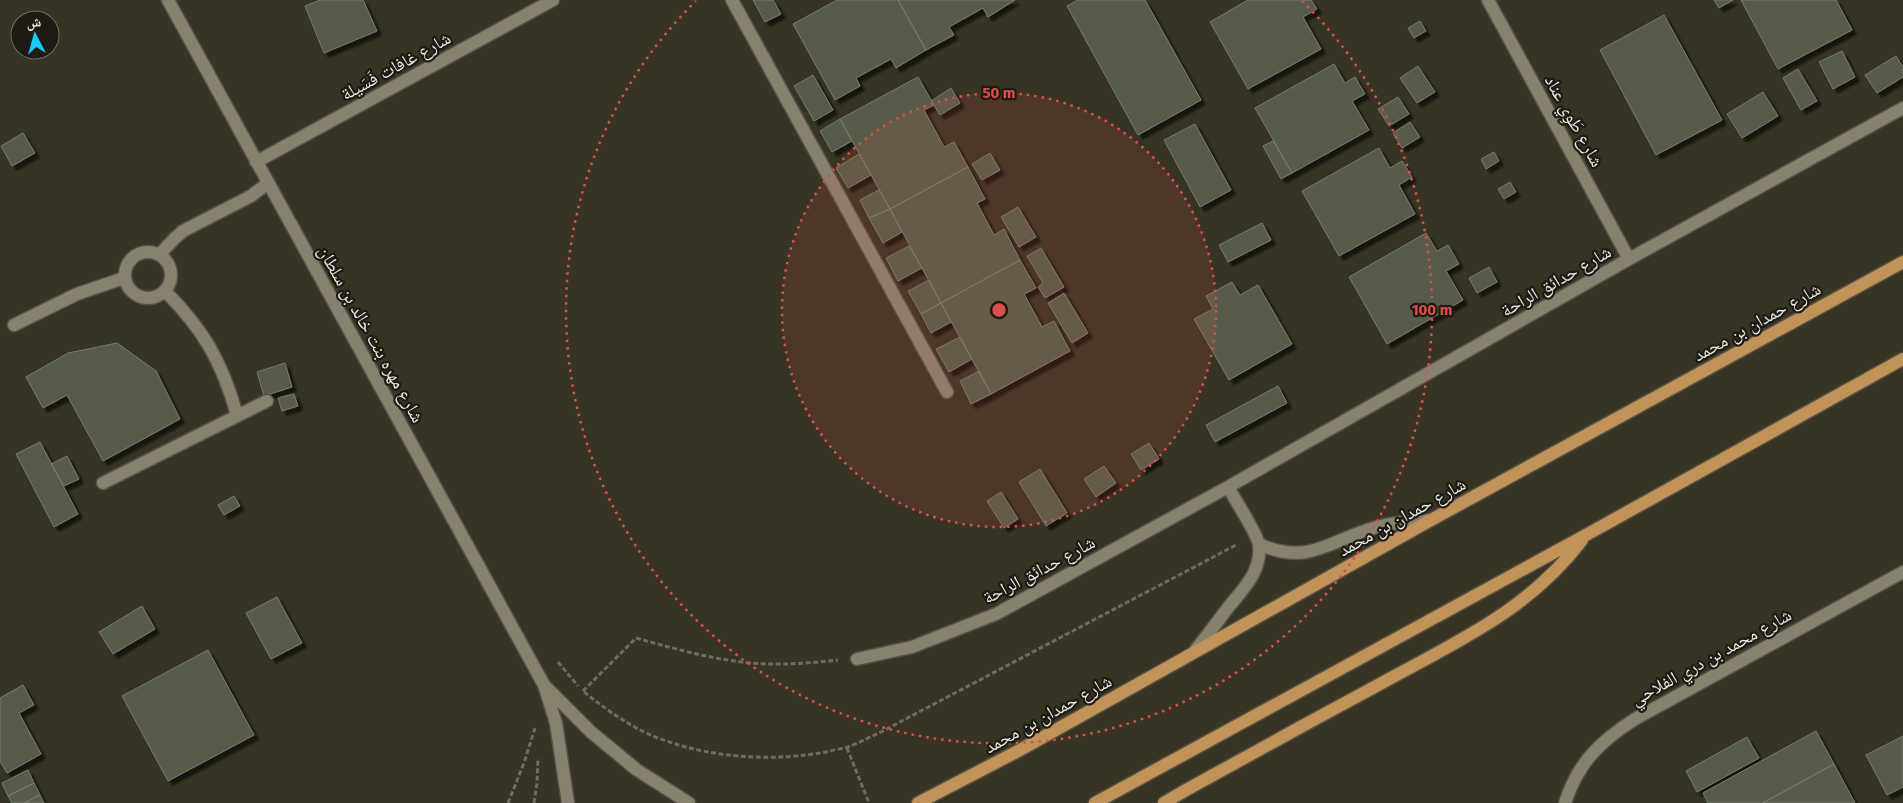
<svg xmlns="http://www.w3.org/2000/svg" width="1903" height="803" viewBox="0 0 1903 803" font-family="'Fira Sans','Noto Naskh Arabic',sans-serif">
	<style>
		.building { fill: #565b4a; stroke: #777c6a; filter: url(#shadow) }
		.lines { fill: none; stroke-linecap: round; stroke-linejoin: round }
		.lane-casing { stroke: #555143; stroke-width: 15 }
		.street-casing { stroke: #555143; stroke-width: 15 }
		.primary-casing { stroke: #555143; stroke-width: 15 }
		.path { stroke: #6f6b5d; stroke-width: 3; stroke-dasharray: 5 2.5; stroke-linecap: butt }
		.lane { stroke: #878270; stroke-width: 12 }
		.street { stroke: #878270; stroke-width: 12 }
		.primary { stroke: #c29358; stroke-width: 12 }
		.ring { fill: none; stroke: #da4f4d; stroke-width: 2.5; stroke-dasharray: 2.5 5 }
		.labels { text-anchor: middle; stroke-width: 4.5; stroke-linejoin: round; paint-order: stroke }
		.street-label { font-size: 18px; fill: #ece9df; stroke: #1d1b14 }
		.centre { fill: #da4f4d; stroke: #1d1b14; stroke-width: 2.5 }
		.ring-label { font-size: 15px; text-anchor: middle; font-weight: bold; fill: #da4f4d; stroke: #1d1b14; stroke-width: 4.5; stroke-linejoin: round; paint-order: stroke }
	</style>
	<defs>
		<filter id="shadow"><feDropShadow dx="4.5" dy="4.5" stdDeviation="1" flood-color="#0009"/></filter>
	</defs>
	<rect width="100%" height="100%" fill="#383424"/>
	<!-- building -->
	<path class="building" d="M320 0H363L377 31 324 53 305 6Z
		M753 0H773L781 14 765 22Z
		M837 0H898L926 50 896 68 891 59 856 78 860 86 835 100 793 24Z
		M898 0H1015L988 17 983 8 949 27 954 35 926 50Z
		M1078 0H1145L1201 100 1138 135 1067 6Z
		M1248 0H1311L1317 9 1303 17 1321 49 1248 89 1210 22Z
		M1714 0H1733L1719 8Z
		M1741 0H1836L1852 30 1778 69Z
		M1664 15 1722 120 1656 155 1600 50Z
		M1420 21 1426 31 1414 38 1408 28Z
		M1842 51 1855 77 1833 89 1819 62Z
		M1896 56 1903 67V77L1877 93 1865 75Z
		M1334 64 1345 83 1355 77 1365 94 1352 101 1369 130 1292 173 1255 108Z
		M1418 66 1435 92 1417 103 1400 78Z
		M1798 69 1817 101 1801 110 1783 78Z
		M813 75 833 110 814 121 794 86Z
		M918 77 934 105 924 110 944 147 954 142 968 167 890 209 840 119Z
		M951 88 960 103 940 115 931 101Z
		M1763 92 1778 116 1742 138 1727 114Z
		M1398 97 1409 114 1389 126 1378 109Z
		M840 119 852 141 832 152 820 131Z
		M1410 122 1420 137 1402 148 1393 133Z
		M1195 124 1231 190 1200 207 1164 140Z
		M23 133 35 153 12 166 1 146Z
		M1273 141 1292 173 1281 179 1263 146Z
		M1379 148 1390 168 1402 161 1412 177 1399 185 1415 214 1339 256 1302 191Z
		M1494 152 1499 161 1486 169 1481 159Z
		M990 153 1000 170 982 180 972 164Z
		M859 154 871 175 848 188 836 168Z
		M968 167 985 199 977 203 994 235 1004 229 1020 260 941 303 890 209Z
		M1510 182 1516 192 1504 199 1498 189Z
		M879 190 890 209 869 218 860 200Z
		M1018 207 1036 237 1019 247 1001 217Z
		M890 209 902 232 883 243 869 218Z
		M1262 223 1271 240 1228 262 1219 245Z
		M1426 233 1437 251 1448 245 1459 264 1446 271 1463 300 1387 344 1349 277Z
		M909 246 922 268 898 281 886 258Z
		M1041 248 1064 287 1045 298 1038 287 1043 283 1027 256Z
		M1020 260 1036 288 1024 294 1042 327 1054 321 1070 351 991 394 941 303Z
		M1489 267 1497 282 1477 293 1469 278Z
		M929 280 941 303 921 314 908 291Z
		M1232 282 1240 295 1258 285 1292 344 1229 380 1194 319 1213 309 1206 296Z
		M1064 293 1088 333 1072 343 1048 303Z
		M941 303 951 322 931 333 921 314Z
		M960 337 972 359 949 372 936 349Z
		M117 343 156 371 180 419 103 461 67 395 43 408 26 377 68 353Z
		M285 363 292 387 264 396 257 372Z
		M979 371 991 394 971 404 960 381Z
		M1278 386 1287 403 1215 442 1206 425Z
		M294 394 298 406 282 411 278 398Z
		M40 442 78 514 54 527 16 454Z
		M1149 443 1159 459 1141 470 1131 454Z
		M67 456 79 479 64 486 51 464Z
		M1104 466 1116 483 1096 497 1084 479Z
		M1040 469 1067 513 1046 526 1019 482Z
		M1001 492 1018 519 1004 528 987 501Z
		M234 496 240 506 224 515 218 505Z
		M277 597 302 643 271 659 246 613Z
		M142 606 155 629 113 654 99 632Z
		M208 650 254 735 168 781 122 696Z
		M23 685 34 705 19 713 41 754 7 773 0 761V698Z
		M1816 731 1834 764 1763 803H1708L1703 793Z
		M1903 736V787L1887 795 1866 755Z
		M1747 737 1759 758 1697 792 1686 771Z
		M1834 764 1855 803H1763Z
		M28 770 34 783 8 796 2 783Z
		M34 783 40 795 24 803H12L8 796Z
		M40 795 44 803H24Z"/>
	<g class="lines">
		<!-- lane casing -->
		<g class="lane-casing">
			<path id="lane" d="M125 275a23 23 0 1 1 46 0a23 23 0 1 1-46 0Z
				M159 255 175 238 183 231 251 196 268 183
				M165 291C204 330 222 362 237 415
				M14 325 77 294 124 278
				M103 483 267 401"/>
		</g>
		<!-- street casing -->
		<g class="street-casing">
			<path id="street" d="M168 0 544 685 556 723 568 803
				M732 0 947 392
				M1488 0 1629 259
				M256 162 553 0
				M1259 544C1309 567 1331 539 1377 527 1395 522 1413 521 1431 520
				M1194 652C1205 638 1216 624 1227 609 1242 590 1262 572 1259 545 1258 535 1234 498 1228 487
				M857 659 912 647 996 614 1228 487 1629 259 1903 108
				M546 687 591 732 637 770 689 803
				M1565 803C1578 763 1599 742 1635 719L1903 572"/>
		</g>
		<!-- primary casing -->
		<g class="primary-casing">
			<path id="primary" d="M918 803 1020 750 1431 520 1903 262
				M1095 803 1586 535 1903 359
				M1164 803 1186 790C1251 754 1315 719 1380 684 1456 642 1528 611 1582 540"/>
		</g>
		<!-- path -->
		<path class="path" d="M558 662 578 686
			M583 691 636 638C683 651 731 665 780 664 799 664 819 662 838 660
			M584 692C607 710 630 727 658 738 710 758 771 762 826 752 833 750 841 749 848 747 859 743 869 737 879 733L1236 545
			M847 748 869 803
			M508 803 524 763 535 728
			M534 803 537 783 538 758"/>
		<!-- lane -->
		<use href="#lane" class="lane"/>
		<!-- street -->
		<use href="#street" class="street"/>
		<!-- primary -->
		<use href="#primary" class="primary"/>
	</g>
	<!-- distance rings -->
	<circle cx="999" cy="310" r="217" fill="#da4f4d" fill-opacity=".12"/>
	<g class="ring">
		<circle cx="999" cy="310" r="217"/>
		<path d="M1302 1A433 433 0 1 1 696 1"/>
	</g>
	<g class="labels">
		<!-- street labels -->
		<g class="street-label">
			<text transform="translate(396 66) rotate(-29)" y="6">شارع غافات فَسَيلة</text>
			<text transform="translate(1574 121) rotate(61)" y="6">شارع طَوِي عناد</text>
			<text transform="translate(1556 281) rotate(-30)" y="6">شارع حدائق الراحة</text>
			<text transform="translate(1757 322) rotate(-29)" y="6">شارع حمدان بن محمد</text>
			<text transform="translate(371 334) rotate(61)" y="6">شارع مهره بنت خالد بن سلطان</text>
			<text transform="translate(1402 517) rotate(-29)" y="6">شارع حمدان بن محمد</text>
			<text transform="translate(1039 570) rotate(-28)" y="6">شارع حدائق الراحة</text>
			<text transform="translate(1711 657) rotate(-29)" y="6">شارع محمد بن دري الفلاحي</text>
			<text transform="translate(1048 714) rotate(-29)" y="6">شارع حمدان بن محمد</text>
		</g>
	</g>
	<circle cx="999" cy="310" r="8" class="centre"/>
	<g class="ring-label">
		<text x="999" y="98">50 m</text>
		<text x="1432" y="315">100 m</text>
	</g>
	<!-- north arrow -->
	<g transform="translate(35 35) rotate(354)"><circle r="24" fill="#1d1b14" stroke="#706d65"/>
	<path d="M0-4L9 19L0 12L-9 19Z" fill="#18cafc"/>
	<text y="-8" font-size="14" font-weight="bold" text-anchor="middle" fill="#ece9df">ش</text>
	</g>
</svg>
